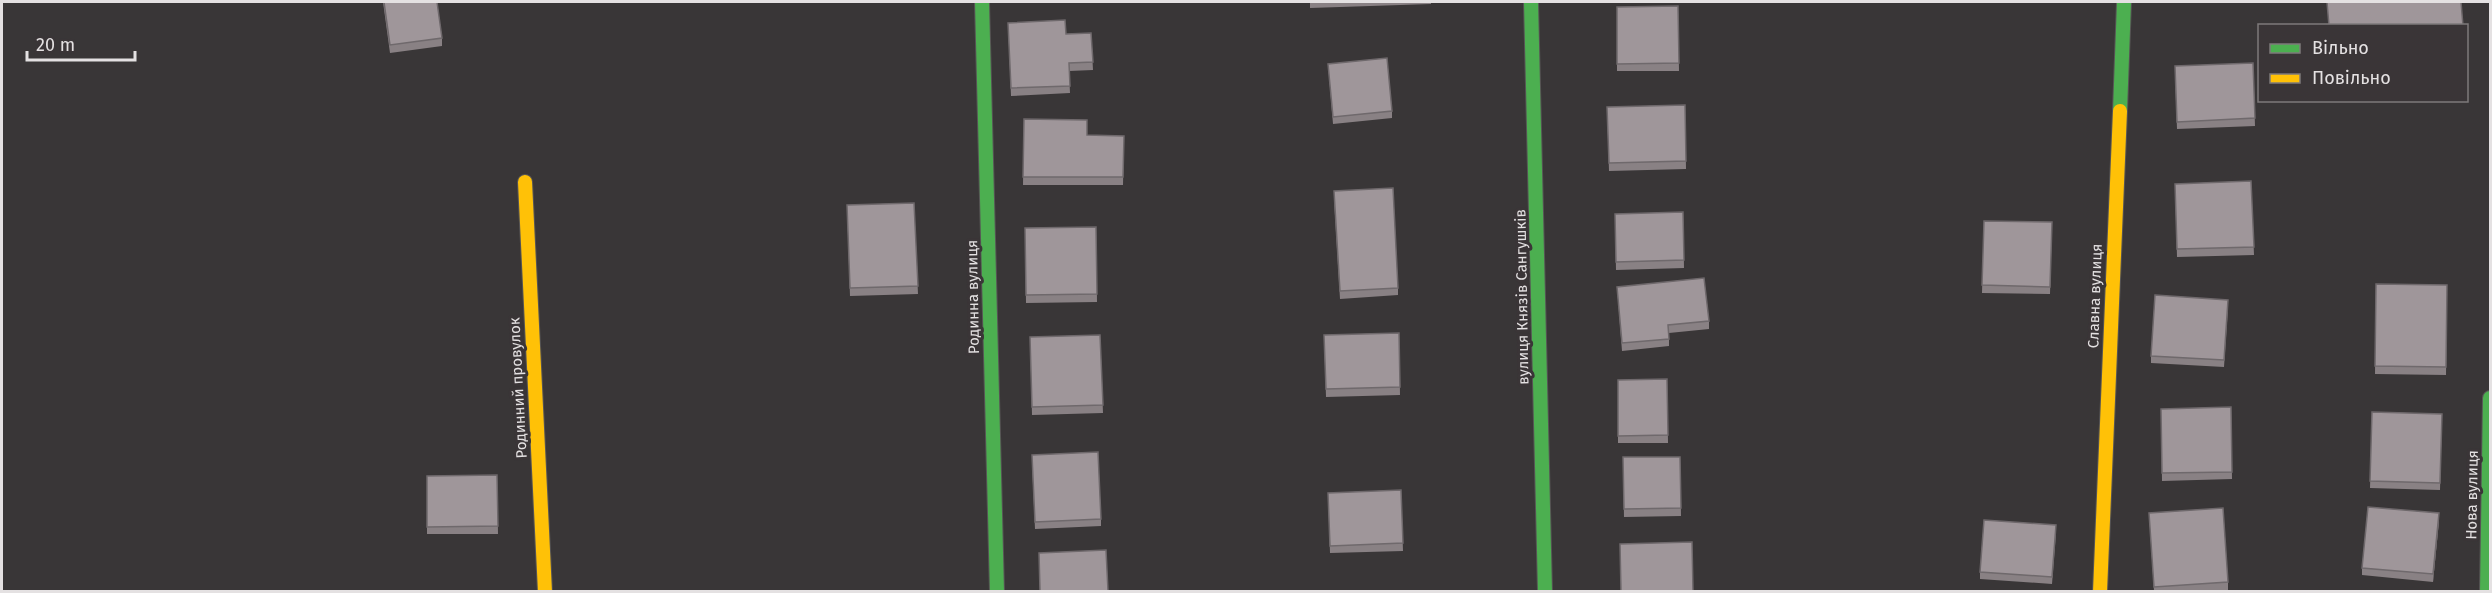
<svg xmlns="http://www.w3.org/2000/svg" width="2492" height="593" viewBox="0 0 2492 593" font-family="'Fira Sans',sans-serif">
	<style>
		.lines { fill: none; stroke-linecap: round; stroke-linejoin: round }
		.fast-casing { stroke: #575555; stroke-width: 16 }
		.slow-casing { stroke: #575555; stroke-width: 16 }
		.fast { stroke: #4caf50; stroke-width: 14 }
		.slow { stroke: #ffc107; stroke-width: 14 }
		.wall { fill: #898184 }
		.shaded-wall { fill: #6f696c }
		.building { fill: #9f969a; stroke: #6f696c; stroke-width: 1.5 }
		.labels { text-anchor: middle; stroke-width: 6; stroke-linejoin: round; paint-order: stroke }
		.street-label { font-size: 15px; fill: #e4e1e2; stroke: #3a3537 }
	</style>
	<rect width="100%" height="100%" fill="#393637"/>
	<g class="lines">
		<!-- fast casing -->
		<g class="fast-casing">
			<path id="fast" d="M982 2 997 592
				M1531 2 1545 592
				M2120 111 2124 2
				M2487 592 2490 398"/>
		</g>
		<!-- slow casing -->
		<g class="slow-casing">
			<path id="slow" d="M525 182 545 592
				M2100 592 2120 111"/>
		</g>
		<!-- fast -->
		<use href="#fast" class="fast"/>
		<!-- slow -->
		<use href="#slow" class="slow"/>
	</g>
	<!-- wall -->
	<path class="wall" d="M383 2H437L442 38V46L390 53Z
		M1310 2H1431V4L1310 8Z
		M1678 6 1679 71H1617V7Z
		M1008 23 1066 34 1091 33 1093 70 1069 71 1070 93 1011 96Z
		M2253 63 2255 126 2177 129 2175 74Z
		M1328 64 1392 111V118L1333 124Z
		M1685 105 1686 169 1609 171 1607 107Z
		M1024 119 1087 135 1124 136 1123 185H1023Z
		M2251 181 2254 255 2177 257 2175 184Z
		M1334 199 1398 288V295L1340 299Z
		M914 203 918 294 850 296 847 205Z
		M1683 212 1684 268 1616 270 1615 214Z
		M1984 221 2052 222 2050 294 1982 293Z
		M1096 227 1097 302 1026 303 1025 228Z
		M2376 284 2447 285 2446 375 2375 374Z
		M1617 287 1709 321V329L1669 333V346L1622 351Z
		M2228 308 2224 367 2151 363V356Z
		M1399 333 1400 395 1326 397 1324 335Z
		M1100 335 1103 413 1032 415 1030 337Z
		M1667 379 1668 443H1618V380Z
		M2231 407 2232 479 2162 481 2161 409Z
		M2372 412 2442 414 2440 490 2370 488Z
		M1623 457H1680L1681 516 1624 517Z
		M1032 463 1101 519V526L1035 529Z
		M497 475 498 534H427V476Z
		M1401 490 1403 551 1330 553 1328 493Z
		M2149 513 2228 582V590L2198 591H2154Z
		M2439 521 2433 582 2362 575V568Z
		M2056 533 2052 584 1980 579V572Z"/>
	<!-- shaded-wall -->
	<path class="shaded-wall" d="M2439 513V521L2433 582V574Z"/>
	<!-- building -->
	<path class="building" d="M384 2H437L442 38 390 45Z
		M2327 2H2461L2463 26H2329Z
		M1678 6 1679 63 1617 64V7Z
		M1065 20 1066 34 1091 33 1093 62 1069 63 1070 86 1011 88 1008 23Z
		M1387 58 1392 111 1333 117 1328 64Z
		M2253 63 2255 118 2177 122 2175 66Z
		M1685 105 1686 161 1609 163 1607 107Z
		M1024 119 1087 120V135L1124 136 1123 177H1023Z
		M2251 181 2254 247 2177 249 2175 184Z
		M1393 188 1398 288 1340 291 1334 191Z
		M914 203 918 286 850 288 847 205Z
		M1683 212 1684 260 1616 262 1615 214Z
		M1984 221 2052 222 2050 287 1982 285Z
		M1096 227 1097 294 1026 295 1025 228Z
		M1704 278 1709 321 1668 325 1669 339 1622 343 1617 287Z
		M2376 284 2447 285 2446 367 2375 366Z
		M2155 295 2228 300 2224 360 2151 356Z
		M1399 333 1400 387 1326 389 1324 335Z
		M1100 335 1103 405 1032 407 1030 337Z
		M1667 379 1668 435 1618 436V380Z
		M2231 407 2232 472 2162 473 2161 409Z
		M2372 412 2442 414 2440 483 2370 481Z
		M1098 452 1101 519 1035 522 1032 455Z
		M1623 457H1680L1681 508 1624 509Z
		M497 475 498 526 427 527V476Z
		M1401 490 1403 543 1330 546 1328 493Z
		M2368 507 2439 513 2433 574 2362 568Z
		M2223 508 2228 582 2154 587 2149 513Z
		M1984 520 2056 525 2052 577 1980 572Z
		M1692 542 1693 591H1621L1620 544Z
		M1106 550 1108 591H1040L1039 553Z"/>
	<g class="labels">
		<!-- street labels -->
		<g class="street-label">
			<text transform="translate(2095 296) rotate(-88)" y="5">Славна вулиця</text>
			<text transform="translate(973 297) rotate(-91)" y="5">Родинна вулиця</text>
			<text transform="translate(1522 297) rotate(-91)" y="5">вулиця Князів Сангушків</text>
			<text transform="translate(518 388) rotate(-93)" y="5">Родинний провулок</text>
			<text transform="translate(2472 495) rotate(-89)" y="5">Нова вулиця</text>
		</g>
	</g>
	<!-- border -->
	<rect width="2492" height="593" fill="none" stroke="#e4e1e2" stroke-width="6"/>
	<!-- legend -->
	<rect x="2258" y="24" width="210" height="78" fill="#3a3537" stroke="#7e7a7b" stroke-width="1.5"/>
	<rect x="2270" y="44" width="30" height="9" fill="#4caf50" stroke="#7e7a7b" stroke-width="1.5"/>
	<text x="2312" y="54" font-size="18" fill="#e4e1e2">Вільно</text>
	<rect x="2270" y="74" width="30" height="9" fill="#ffc107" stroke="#7e7a7b" stroke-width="1.5"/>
	<text x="2312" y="84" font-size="18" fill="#e4e1e2">Повільно</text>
	<!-- scale -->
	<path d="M27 51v9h108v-9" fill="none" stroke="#e4e1e2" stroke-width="3"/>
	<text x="36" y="51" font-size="18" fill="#e4e1e2" stroke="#3a3537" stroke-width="4.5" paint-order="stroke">20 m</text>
</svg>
